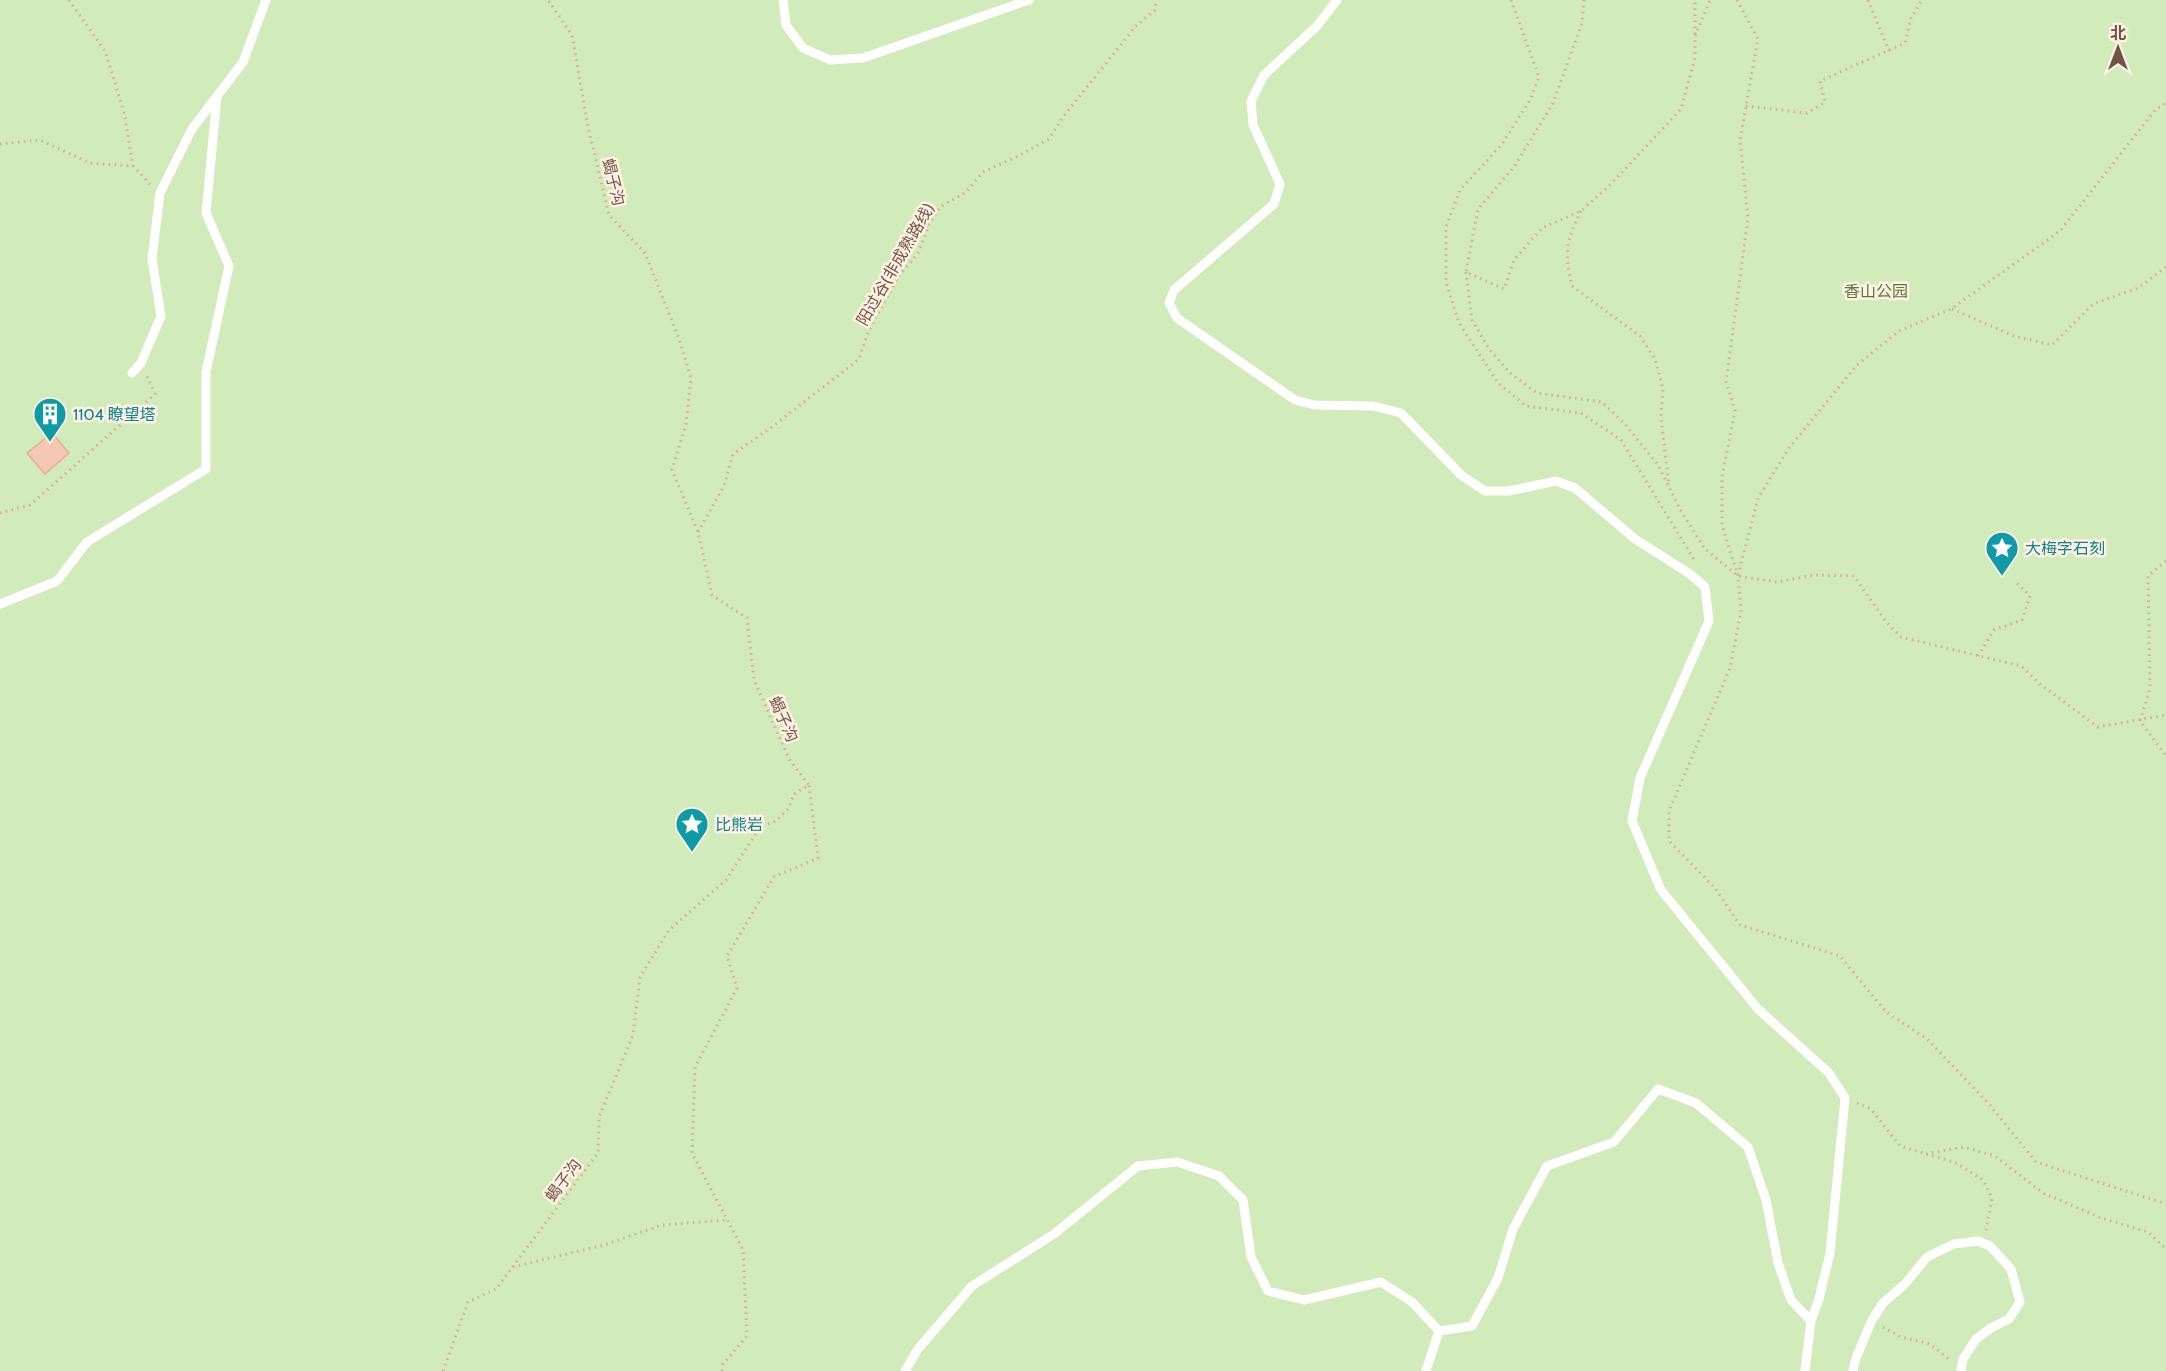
<svg xmlns="http://www.w3.org/2000/svg" width="2166" height="1371" viewBox="0 0 2166 1371" font-family="Cabin,'Noto Sans SC',sans-serif">
	<style>
		.green { fill: #d2ebbb }
		.building { fill: #f4c8b3; stroke: #e7ac93; stroke-width: 1.5 }
		.lines { fill: none; stroke-linecap: round; stroke-linejoin: round }
		.path { stroke: #d8ab97; stroke-width: 3; stroke-dasharray: 1.5 4.5; stroke-linecap: butt }
		.service { stroke: #fff; stroke-width: 9 }
		.labels { text-anchor: middle; stroke-width: 5; stroke-linejoin: round; paint-order: stroke }
		.street-label { font-size: 16px; fill: #735245; stroke: #fff2e4 }
		.park-label { font-size: 16px; fill: #547a3c; stroke: #fff2e4 }
		.culture-label { font-size: 16px; fill: #0d838f; stroke: #fff2e4; text-anchor: start }
	</style>
	<rect width="100%" height="100%" fill="#fdeedd"/>
	<!-- green -->
	<path class="green" d="M0 0H2166V1371H0Z"/>
	<!-- building -->
	<path class="building" d="M52 433 69 453 45 474 27 453Z"/>
	<g class="lines">
		<!-- path -->
		<path class="path" d="M69 0 105 51 124 112 133 166
			M1511 0 1539 77 1530 100 1502 144 1460 190 1446 227V282L1459 323 1498 383 1526 406 1581 413 1621 440 1695 561
			M1584 0 1582 23 1553 103 1514 167 1478 209 1466 272 1504 289 1514 260 1542 228 1581 211 1611 184 1681 109 1695 58V36L1710 0
			M1737 0 1758 39 1740 140 1748 218 1726 382 1735 410 1722 477V525L1738 576 1741 612 1730 668 1669 811V841L1715 888 1740 925 1840 956 1886 1012 1927 1039 1989 1104 2036 1162 2166 1204
			M1868 0 1889 51
			M1695 34V0
			M1746 106 1807 113 1825 102 1820 81 1905 43 1911 18 1922 0
			M0 144 40 140 90 163 133 166 150 184
			M1581 211C1566 241 1564 252 1572 286L1640 336 1655 359 1663 389 1661 417 1669 486
			M1466 272 1472 320 1489 349 1510 373 1537 393 1602 402 1625 424 1658 465 1681 511 1705 549 1738 576 1777 582 1815 575 1854 576 1887 623 1901 637 2021 666 2040 684 2098 727 2166 715
			M1952 309 2014 336 2052 345 2093 304 2138 288 2166 267
			M0 513 30 505 155 394 147 376
			M698 532 724 486 733 454 772 427 859 359 868 332 899 276 919 252 929 224 940 207 965 193 983 172 1016 157 1049 139 1063 117 1135 27 1155 10 1156 0
			M2166 561 2148 576 2150 689 2140 721 2166 756
			M1738 575 1758 498 1789 448 1857 365 1899 331 1951 309 2060 231 2155 110 2166 103
			M1978 656 1994 630 2022 620 2030 596 2014 580
			M1857 1103 1871 1109 1900 1146 1956 1163 1983 1180 1992 1198 1986 1230
			M1926 1154 1964 1147 1995 1156 2043 1193 2101 1218 2148 1232 2166 1249
			M513 1267 604 1245 662 1225 727 1220
			M1883 1327 1901 1337 1930 1344 1951 1361
			M443 1371 468 1302 496 1289 598 1153 599 1117 633 1035 640 977 669 930 726 880 760 827 776 821 788 809 794 794 809 785 789 759 754 680 747 618 712 595 698 532 672 470 686 424 691 378 679 339 645 253 609 215 587 122 572 35 548 0
			M722 1371 723 1364 747 1336 743 1250 692 1153 695 1067 737 988 727 956 774 877 818 858 809 785"/>
		<!-- service -->
		<path class="service" d="M783 0 786 25 803 48 830 60 863 58 1029 0
			M1337 0 1317 26 1264 75 1251 101 1253 125 1280 184 1274 204 1174 290 1169 303 1177 318 1295 400 1315 405 1373 406 1401 413 1461 475 1485 491H1509L1556 481 1575 488 1635 539 1690 574 1705 587 1709 621 1640 778 1632 821 1661 890 1758 1009 1829 1073 1845 1098 1830 1253 1819 1299 1811 1321 1805 1371
			M132 373 141 363 161 316 152 259 160 193 192 129 243 62 266 0
			M0 604 57 581 87 542 206 469V372L229 266 206 213 217 96
			M905 1371 918 1349 972 1286 1054 1234 1138 1166 1177 1162 1219 1176 1243 1200 1251 1257 1268 1291 1304 1300 1381 1282 1412 1302 1439 1331
			M1426 1371 1439 1331 1472 1326 1498 1278 1513 1229 1547 1166 1614 1142 1658 1089 1696 1103 1748 1147 1766 1200 1778 1263 1791 1300 1811 1321
			M1853 1371 1856 1358 1872 1320 1883 1303 1905 1284 1927 1257 1954 1244 1978 1241 1990 1246 2011 1269 2020 1302 2009 1319 1991 1328 1976 1339 1963 1359 1961 1371"/>
	</g>
	<!-- icons -->
	<defs>
		<g id="building-pin" transform="scale(1.725)"><path d="M0 17L-7.5 6A9.5 9.5 0 1 1 7.5 6Z" fill="#0f9aa8" stroke="#fff2e4"/><path d="M-4-6H4V6H1V3H-1V6H-4ZM-2.5-4.3h1.7v1.8h-1.7ZM.8-4.3h1.7v1.8H.8ZM-2.5-1h1.7V.8h-1.7ZM.8-1h1.7V.8H.8Z" fill="#fff"/></g>
		<g id="sight-pin" transform="scale(1.725)"><path d="M0 17L-7.5 6A9.5 9.5 0 1 1 7.5 6Z" fill="#0f9aa8" stroke="#fff2e4"/><path d="M0-6L1.8-2.2L6-1.7L2.9 1.2L3.7 5.4L0 3.3L-3.7 5.4L-2.9 1.2L-6-1.7L-1.8-2.2Z" fill="#fff"/></g>
	</defs>
	<g fill-rule="evenodd">
		<use href="#building-pin" x="50" y="414"/>
		<use href="#sight-pin" x="2002" y="548"/>
		<use href="#sight-pin" x="692" y="824"/>
	</g>
	<g class="labels">
		<!-- street labels -->
		<g class="street-label">
			<text transform="translate(614 182) rotate(76)" y="6">蝎子沟</text>
			<text transform="translate(895 264) rotate(-60)" y="6">阳过谷(非成熟路线)</text>
			<text transform="translate(784 719) rotate(66)" y="6">蝎子沟</text>
			<text transform="translate(563 1180) rotate(-53)" y="6">蝎子沟</text>
		</g>
		<!-- park labels -->
		<g class="park-label">
			<text x="1876" y="297">香山公园</text>
		</g>
		<!-- culture labels -->
		<g class="culture-label">
			<text x="73" y="420">1104 瞭望塔</text>
			<text x="2025" y="554">大梅字石刻</text>
			<text x="715" y="830">比熊岩</text>
		</g>
	</g>
	<!-- north arrow -->
	<g transform="translate(2118 48)" stroke="#fff2e4" stroke-width="4.5" paint-order="stroke">
	<path d="M0-4.5L10 22L0 15L-10 22Z" fill="#735245"/>
	<text y="-9" font-size="16" font-weight="bold" text-anchor="middle" fill="#735245">北</text>
	</g>
</svg>
